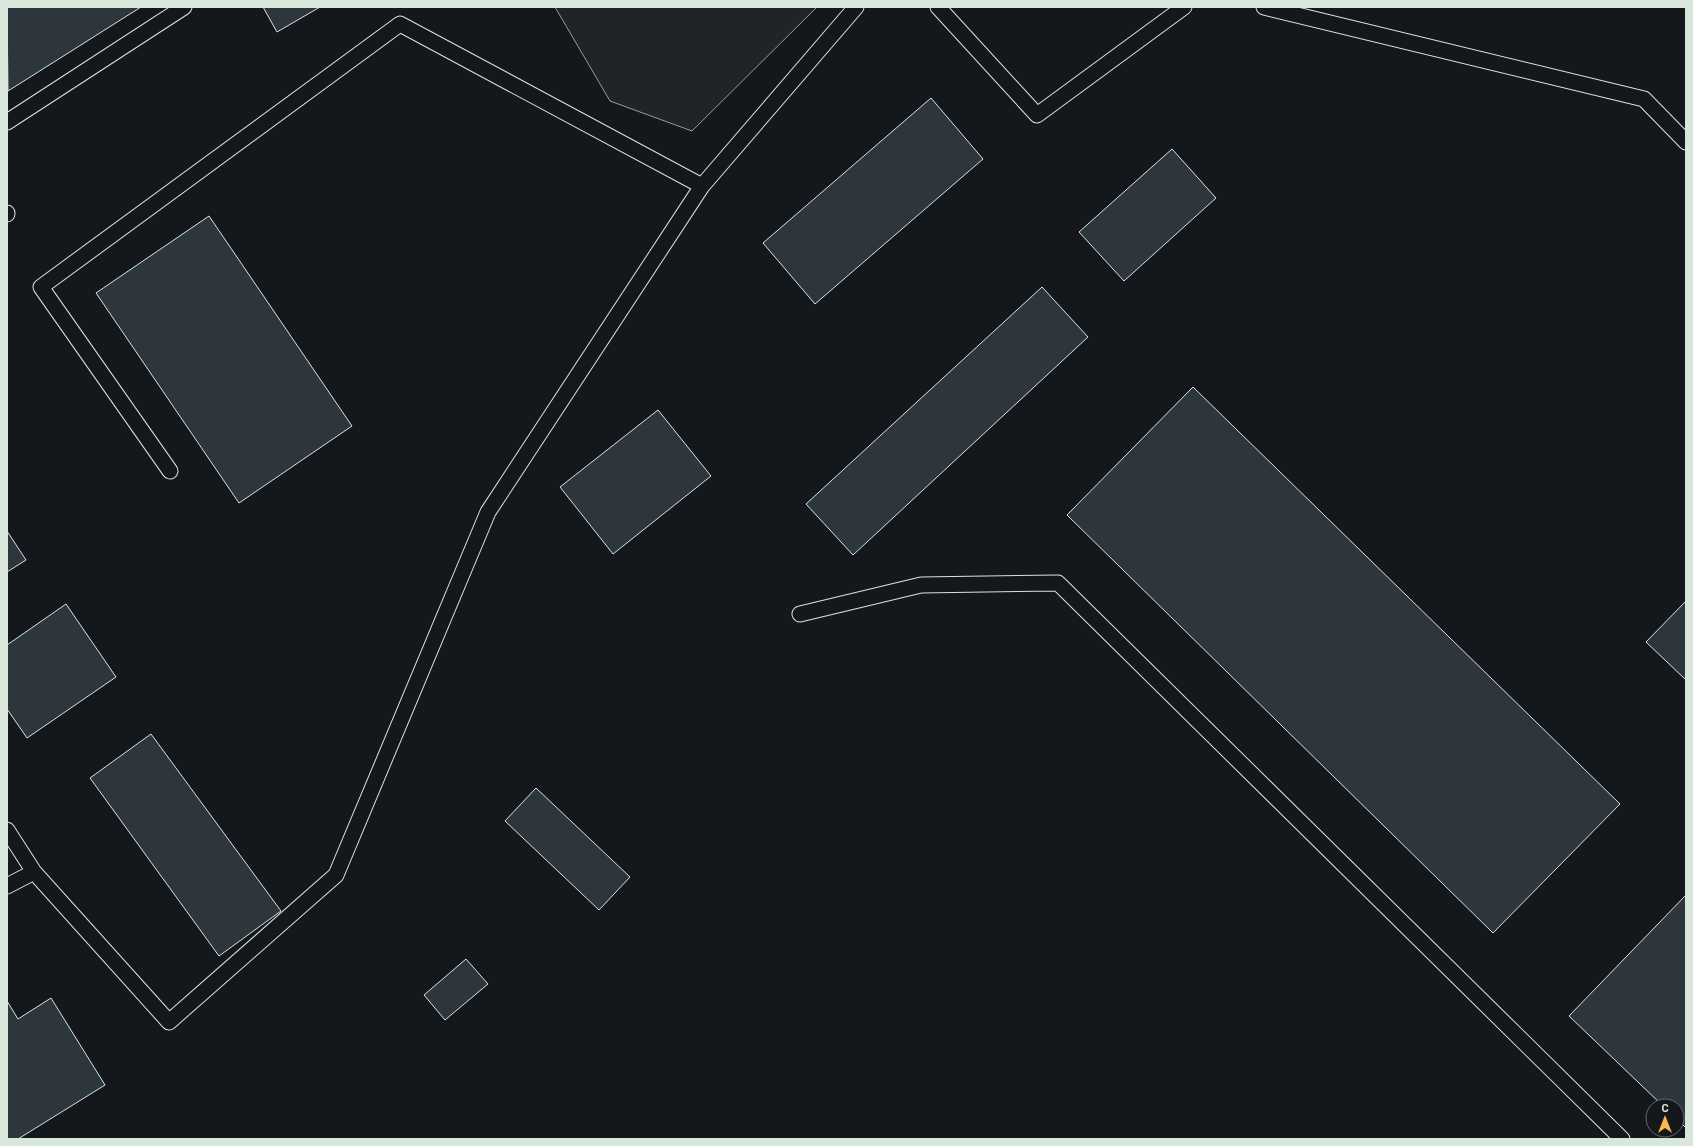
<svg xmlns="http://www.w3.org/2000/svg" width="1693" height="1146" viewBox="0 0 1693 1146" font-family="Roboto,sans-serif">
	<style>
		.green { fill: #202428; stroke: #939e99 }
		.building { fill: #2c363c; stroke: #d8e6dc }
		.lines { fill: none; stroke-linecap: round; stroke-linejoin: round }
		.service-casing { stroke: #d8e6dc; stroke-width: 17 }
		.service { stroke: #14181c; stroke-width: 15 }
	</style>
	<rect width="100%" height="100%" fill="#14181c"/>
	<!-- green -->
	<path class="green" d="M555 7H817L692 131 610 101Z"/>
	<!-- building -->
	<path class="building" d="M7 7H141L8 91Z
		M263 7H320L277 32Z
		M931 98 983 159 815 304 763 243Z
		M1172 149 1216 198 1124 281 1079 232Z
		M209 216 352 426 239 503 96 293Z
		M1042 287 1088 337 853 555 806 504Z
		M1193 387 1620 804 1493 933 1067 515Z
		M658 410 711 476 613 554 560 487Z
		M7 531 26 560 7 572Z
		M1686 601V680L1646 642Z
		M66 604 116 677 27 738 7 709V645Z
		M151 734 281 911 219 956 90 778Z
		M536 788 630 877 599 910 505 821Z
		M1686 895V1128L1677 1119V1106H1663L1569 1016Z
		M466 959 488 984 445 1020 424 995Z
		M51 998 105 1085 18 1139H7V1001L18 1019Z"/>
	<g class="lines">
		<!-- service casing -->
		<g class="service-casing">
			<path id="service" d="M938 7 1037 115 1184 7
				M1264 7 1644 99 1686 142
				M7 122 184 7
				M7 213V214
				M170 471 41 287 400 24 702 186
				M800 614 921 585 1058 583 1622 1139
				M7 830 34 872
				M7 886 34 872 169 1022 336 875 488 512 702 186 856 7"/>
		</g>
		<!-- service -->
		<use href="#service" class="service"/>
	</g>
	<!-- border -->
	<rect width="1693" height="1146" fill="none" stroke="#d8e6dc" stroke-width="16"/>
	<!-- north arrow -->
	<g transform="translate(1665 1118)"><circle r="19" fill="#14181c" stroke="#626a69"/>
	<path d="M0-3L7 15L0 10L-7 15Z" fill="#ffb74d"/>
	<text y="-6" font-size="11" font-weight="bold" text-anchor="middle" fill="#d8e6dc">С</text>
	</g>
</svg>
